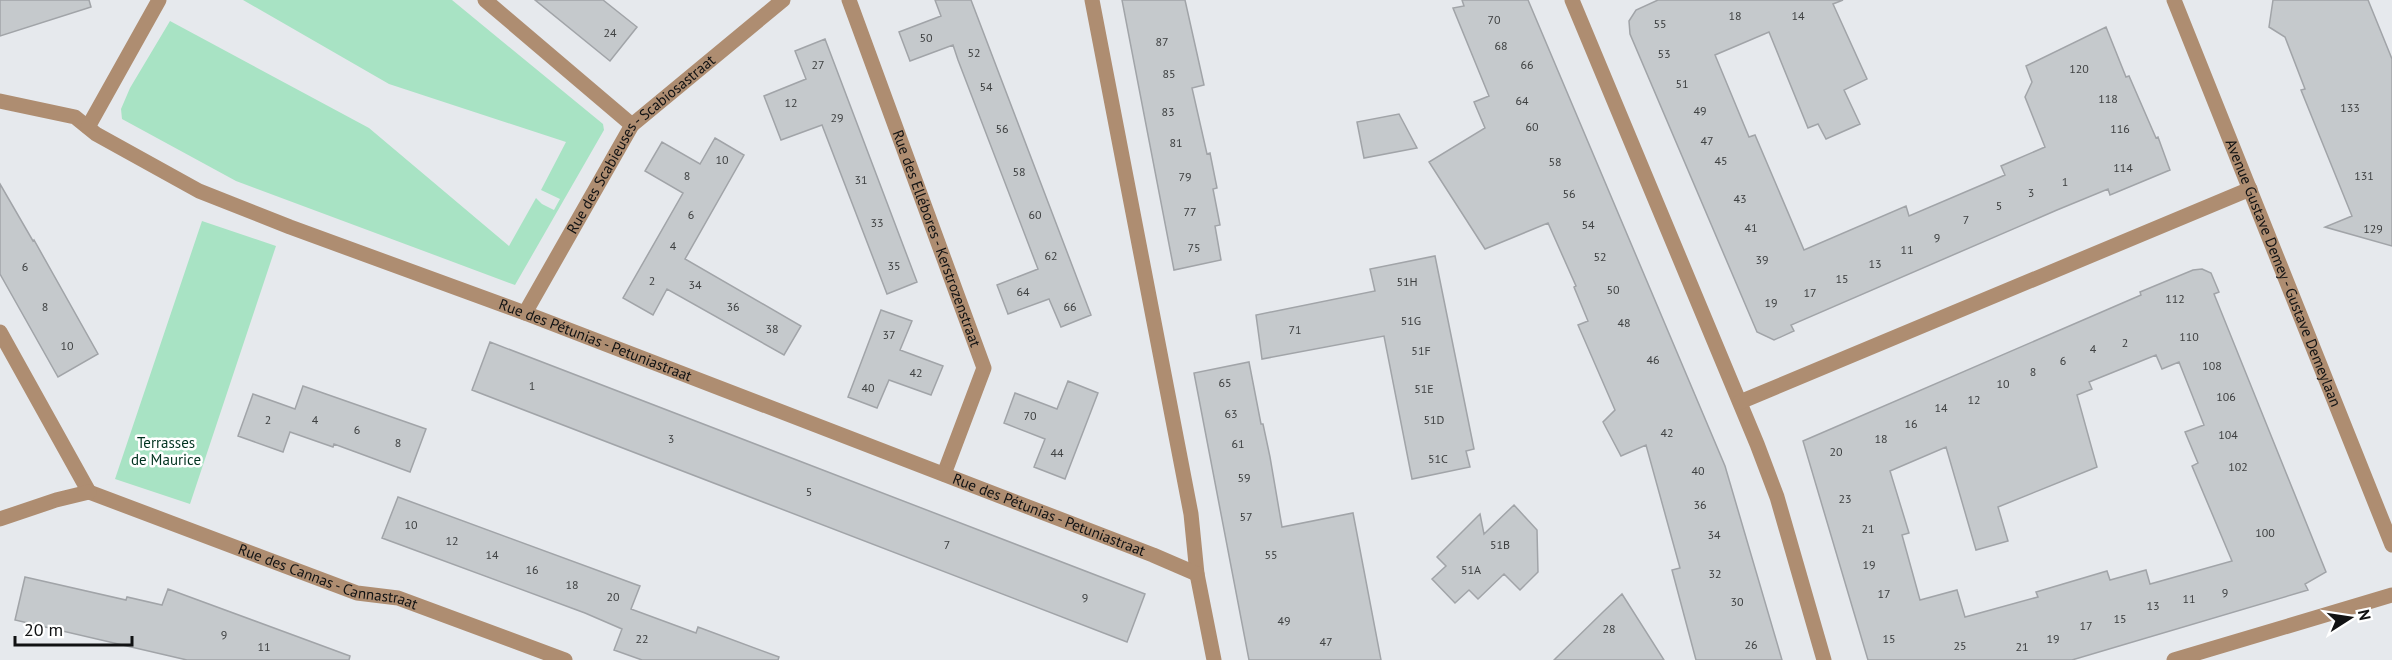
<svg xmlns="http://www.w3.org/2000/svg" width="2392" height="660" viewBox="0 0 2392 660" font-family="'PT Sans',sans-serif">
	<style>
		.green { fill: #a8e3c4 }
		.building { fill: #c5c9cc; stroke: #a1a4a8; stroke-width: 1.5; fill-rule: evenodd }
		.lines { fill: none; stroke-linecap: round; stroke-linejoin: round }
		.street { stroke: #ae8d71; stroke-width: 15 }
		.labels { text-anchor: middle; stroke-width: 5; stroke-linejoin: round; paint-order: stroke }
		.number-label { font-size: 12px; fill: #3e4041 }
		.street-label { font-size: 15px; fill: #111213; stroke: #fff }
		.park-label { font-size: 15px; fill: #00321f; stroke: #fff }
	</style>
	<rect width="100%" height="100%" fill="#e6e9ed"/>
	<!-- green -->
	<path class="green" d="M243 0H452L603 124 604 130 515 285 236 181 122 119 121 109 130 88 170 21 369 128 509 246 536 198 542 204 554 210 560 199 541 190 566 142 389 84Z
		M202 221 276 246 190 504 115 479Z"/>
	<!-- building -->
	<path class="building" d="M0 0H89L91 7 0 36Z
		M535 0H603L637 27 610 61Z
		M935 0H971L1091 315 1061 327 1049 299 1008 314 997 285 1038 269 958 60 953 45 910 61 899 32 941 16Z
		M1122 0H1185L1204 85 1192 88 1207 154 1210 153 1217 188 1213 189 1220 225 1215 226 1221 260 1174 270Z
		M1462 0H1528L1725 466 1782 660H1696L1672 570 1680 568 1646 445 1621 456 1603 422 1615 410 1578 325 1588 321 1574 287 1576 286 1548 223 1485 249 1429 162 1485 128 1474 102 1489 96 1453 8 1464 6Z
		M1658 0H1843L1833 4 1867 79 1844 90 1860 124 1826 139 1818 124 1808 128 1769 32 1715 55 1749 137 1755 135 1804 250 1906 206 1909 216 2005 175 2001 166 2045 147 2025 97 2032 82 2026 66 2106 27 2126 77 2129 76 2156 138 2158 137 2170 170 2110 195 2108 189 2057 210 1791 325 1794 331 1774 340 1757 332 1630 34 1629 21 1636 10Z
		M2273 0H2368L2392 59V246L2325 227 2352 216 2301 90 2305 89 2285 37 2269 27Z
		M825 39 917 282 887 294 822 125 781 140 764 96 806 79 795 51Z
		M1399 114 1417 148 1364 158 1357 122Z
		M715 138 744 155 685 259 801 326 784 355 667 289 653 315 623 298 683 193 645 171 662 142 700 164Z
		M0 184 33 241 34 240 98 354 58 377 0 274Z
		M1435 256 1474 449 1466 451 1470 467 1412 479 1384 336 1262 359 1256 315 1375 291 1370 269Z
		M2202 269 2211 273 2219 292 2214 294 2326 572 2305 584 2308 590 2072 660H1868L1803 441 2141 295 2140 292 2193 270ZM2156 355 2162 369 2179 362 2204 425 2185 432 2198 463 2192 466 2232 561 2150 584 2146 570 2110 580 2107 571 2036 592 2038 597 1965 617 1957 590 1920 600 1902 535 1909 533 1890 471 1946 447 1976 550 2008 541 1998 507 2097 467 2077 395 2092 389 2089 382Z
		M881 310 912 321 900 350 943 366 931 395 889 380 877 408 848 397Z
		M490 342 1145 594 1127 642 472 390Z
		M1249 362 1261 424H1263L1270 457 1282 527 1353 513 1381 660H1249L1194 373Z
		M1068 381 1098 393 1065 479 1034 467 1045 439 1004 423 1015 393 1057 409Z
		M303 386 426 429 410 472 334 444 333 447 290 432 283 452 238 436 253 394 295 409Z
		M398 497 640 586 631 609 696 633 698 627 779 657 778 660H642L614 650 622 629 585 613 382 538Z
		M1514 505 1537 530 1538 572 1520 590 1504 574 1478 599 1469 590 1455 603 1432 579 1446 566 1437 557 1480 514 1484 534Z
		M25 577 126 600 127 597 162 605 168 589 350 656 349 660H187L15 620Z
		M1622 594 1664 660H1554L1603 612Z"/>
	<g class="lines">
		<!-- street -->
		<g class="street">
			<path d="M485 0 632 125"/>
			<path id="s1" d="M849 0 984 368 944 474"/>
			<path d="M1092 0 1191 514 1197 574 1214 660"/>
			<path d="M1572 0 1757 444 1777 497 1824 660"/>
			<path id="s2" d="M2174 0 2392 545"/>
			<path id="s3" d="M0 101 75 117 96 134 199 191 290 227 525 313 1153 555 1197 574"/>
			<path d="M88 127 159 0"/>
			<path id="s4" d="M525 313 632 125 783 0"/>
			<path d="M0 332 89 492"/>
			<path d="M1740 402 2250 189"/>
			<path id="s5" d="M89 492 357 593 398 598 565 660"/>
			<path d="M0 519 56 500 89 492"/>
			<path d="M2174 660 2392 595"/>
		</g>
	</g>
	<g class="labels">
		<!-- number labels -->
		<g class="number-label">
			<text x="1735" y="20">18</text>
			<text x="1798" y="20">14</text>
			<text x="1494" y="24">70</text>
			<text x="1660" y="28">55</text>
			<text x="610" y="37">24</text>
			<text x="926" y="42">50</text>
			<text x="1162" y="46">87</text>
			<text x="1501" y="50">68</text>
			<text x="974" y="57">52</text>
			<text x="1664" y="58">53</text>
			<text x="818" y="69">27</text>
			<text x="1527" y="69">66</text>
			<text x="2079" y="73">120</text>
			<text x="1169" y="78">85</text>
			<text x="1682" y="88">51</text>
			<text x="986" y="91">54</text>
			<text x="2108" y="103">118</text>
			<text x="1522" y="105">64</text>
			<text x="791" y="107">12</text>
			<text x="2350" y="112">133</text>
			<text x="1700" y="115">49</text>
			<text x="1168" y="116">83</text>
			<text x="837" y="122">29</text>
			<text x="1532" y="131">60</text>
			<text x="1002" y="133">56</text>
			<text x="2120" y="133">116</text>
			<text x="1707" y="145">47</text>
			<text x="1176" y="147">81</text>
			<text x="722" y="164">10</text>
			<text x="1721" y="165">45</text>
			<text x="1555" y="166">58</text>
			<text x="2123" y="172">114</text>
			<text x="1019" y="176">58</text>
			<text x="687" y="180">8</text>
			<text x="2364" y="180">131</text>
			<text x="1185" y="181">79</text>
			<text x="861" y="184">31</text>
			<text x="2065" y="186">1</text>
			<text x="2031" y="197">3</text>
			<text x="1569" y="198">56</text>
			<text x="1740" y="203">43</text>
			<text x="1999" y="210">5</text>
			<text x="1190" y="216">77</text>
			<text x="691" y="219">6</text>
			<text x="1035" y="219">60</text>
			<text x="1966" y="224">7</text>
			<text x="877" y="227">33</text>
			<text x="1588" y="229">54</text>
			<text x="1751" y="232">41</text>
			<text x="2373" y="233">129</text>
			<text x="1937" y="242">9</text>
			<text x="673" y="250">4</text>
			<text x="1194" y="252">75</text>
			<text x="1907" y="254">11</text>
			<text x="1051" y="260">62</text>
			<text x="1600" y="261">52</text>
			<text x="1762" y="264">39</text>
			<text x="1875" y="268">13</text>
			<text x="894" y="270">35</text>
			<text x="25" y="271">6</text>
			<text x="1842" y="283">15</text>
			<text x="652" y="285">2</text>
			<text x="1407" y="286">51H</text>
			<text x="695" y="289">34</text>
			<text x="1613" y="294">50</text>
			<text x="1023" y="296">64</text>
			<text x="1810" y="297">17</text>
			<text x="2175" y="303">112</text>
			<text x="1771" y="307">19</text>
			<text x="45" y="311">8</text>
			<text x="733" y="311">36</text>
			<text x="1070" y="311">66</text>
			<text x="1411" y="325">51G</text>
			<text x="1624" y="327">48</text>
			<text x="772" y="333">38</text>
			<text x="1295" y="334">71</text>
			<text x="889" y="339">37</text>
			<text x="2189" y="341">110</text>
			<text x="2125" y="347">2</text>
			<text x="67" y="350">10</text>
			<text x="2093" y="353">4</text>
			<text x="1421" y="355">51F</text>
			<text x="1653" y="364">46</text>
			<text x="2063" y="365">6</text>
			<text x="2212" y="370">108</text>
			<text x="2033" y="376">8</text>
			<text x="916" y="377">42</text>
			<text x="1225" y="387">65</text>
			<text x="2003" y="388">10</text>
			<text x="532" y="390">1</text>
			<text x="868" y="392">40</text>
			<text x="1424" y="393">51E</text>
			<text x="2226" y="401">106</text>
			<text x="1974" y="404">12</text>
			<text x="1941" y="412">14</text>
			<text x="1231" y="418">63</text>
			<text x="1030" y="420">70</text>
			<text x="268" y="424">2</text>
			<text x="315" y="424">4</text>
			<text x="1434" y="424">51D</text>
			<text x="1911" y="428">16</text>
			<text x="357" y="434">6</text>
			<text x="1667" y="437">42</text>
			<text x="2228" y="439">104</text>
			<text x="671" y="443">3</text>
			<text x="1881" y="443">18</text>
			<text x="398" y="447">8</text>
			<text x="1238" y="448">61</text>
			<text x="1836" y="456">20</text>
			<text x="1057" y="457">44</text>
			<text x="1438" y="463">51C</text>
			<text x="2238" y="471">102</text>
			<text x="1698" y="475">40</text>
			<text x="1244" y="482">59</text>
			<text x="809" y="496">5</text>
			<text x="1845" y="503">23</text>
			<text x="1700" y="509">36</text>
			<text x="1246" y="521">57</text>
			<text x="411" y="529">10</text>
			<text x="1868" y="533">21</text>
			<text x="2265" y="537">100</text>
			<text x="1714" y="539">34</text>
			<text x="452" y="545">12</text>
			<text x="947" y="549">7</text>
			<text x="1500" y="549">51B</text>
			<text x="492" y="559">14</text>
			<text x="1271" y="559">55</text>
			<text x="1869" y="569">19</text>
			<text x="532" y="574">16</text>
			<text x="1471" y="574">51A</text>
			<text x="1715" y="578">32</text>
			<text x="572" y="589">18</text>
			<text x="2225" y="597">9</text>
			<text x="1884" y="598">17</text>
			<text x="613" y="601">20</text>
			<text x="1085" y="602">9</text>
			<text x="2189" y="603">11</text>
			<text x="1737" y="606">30</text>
			<text x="2153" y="610">13</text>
			<text x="2120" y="623">15</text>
			<text x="1284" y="625">49</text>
			<text x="2086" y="630">17</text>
			<text x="1609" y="633">28</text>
			<text x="224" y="639">9</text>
			<text x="642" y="643">22</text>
			<text x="1889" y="643">15</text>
			<text x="2053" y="643">19</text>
			<text x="1326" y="646">47</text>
			<text x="1751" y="649">26</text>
			<text x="1960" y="650">25</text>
			<text x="264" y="651">11</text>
			<text x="2022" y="651">21</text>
		</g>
		<!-- street labels -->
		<g class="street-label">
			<text dy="5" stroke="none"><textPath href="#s4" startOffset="207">Rue des Scabieuses - Scabiosastraat</textPath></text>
			<text dy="5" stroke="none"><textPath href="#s1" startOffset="254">Rue des Ellébores - Kerstrozenstraat</textPath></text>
			<text dy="5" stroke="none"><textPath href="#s2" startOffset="294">Avenue Gustave Demey - Gustave Demeylaan</textPath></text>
			<text dy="5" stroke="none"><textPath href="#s3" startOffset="645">Rue des Pétunias - Petuniastraat</textPath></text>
			<text dy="5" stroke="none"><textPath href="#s3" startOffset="1131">Rue des Pétunias - Petuniastraat</textPath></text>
			<text dy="5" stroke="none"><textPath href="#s5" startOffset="254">Rue des Cannas - Cannastraat</textPath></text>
		</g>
		<!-- park labels -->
		<g class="park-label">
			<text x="166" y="448">Terrasses<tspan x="166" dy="17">de Maurice</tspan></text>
		</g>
	</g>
	<!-- north arrow -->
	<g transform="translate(2350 618) rotate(78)" stroke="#ffffff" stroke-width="4.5" paint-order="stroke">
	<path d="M0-4.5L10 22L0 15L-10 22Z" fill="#111213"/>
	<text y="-9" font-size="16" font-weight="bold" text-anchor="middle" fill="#111213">N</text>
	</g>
	<!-- scale -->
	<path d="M15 636v9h117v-9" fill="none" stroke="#111213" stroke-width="3"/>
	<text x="24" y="636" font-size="18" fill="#111213" stroke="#ffffff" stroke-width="4.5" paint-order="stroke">20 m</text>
</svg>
